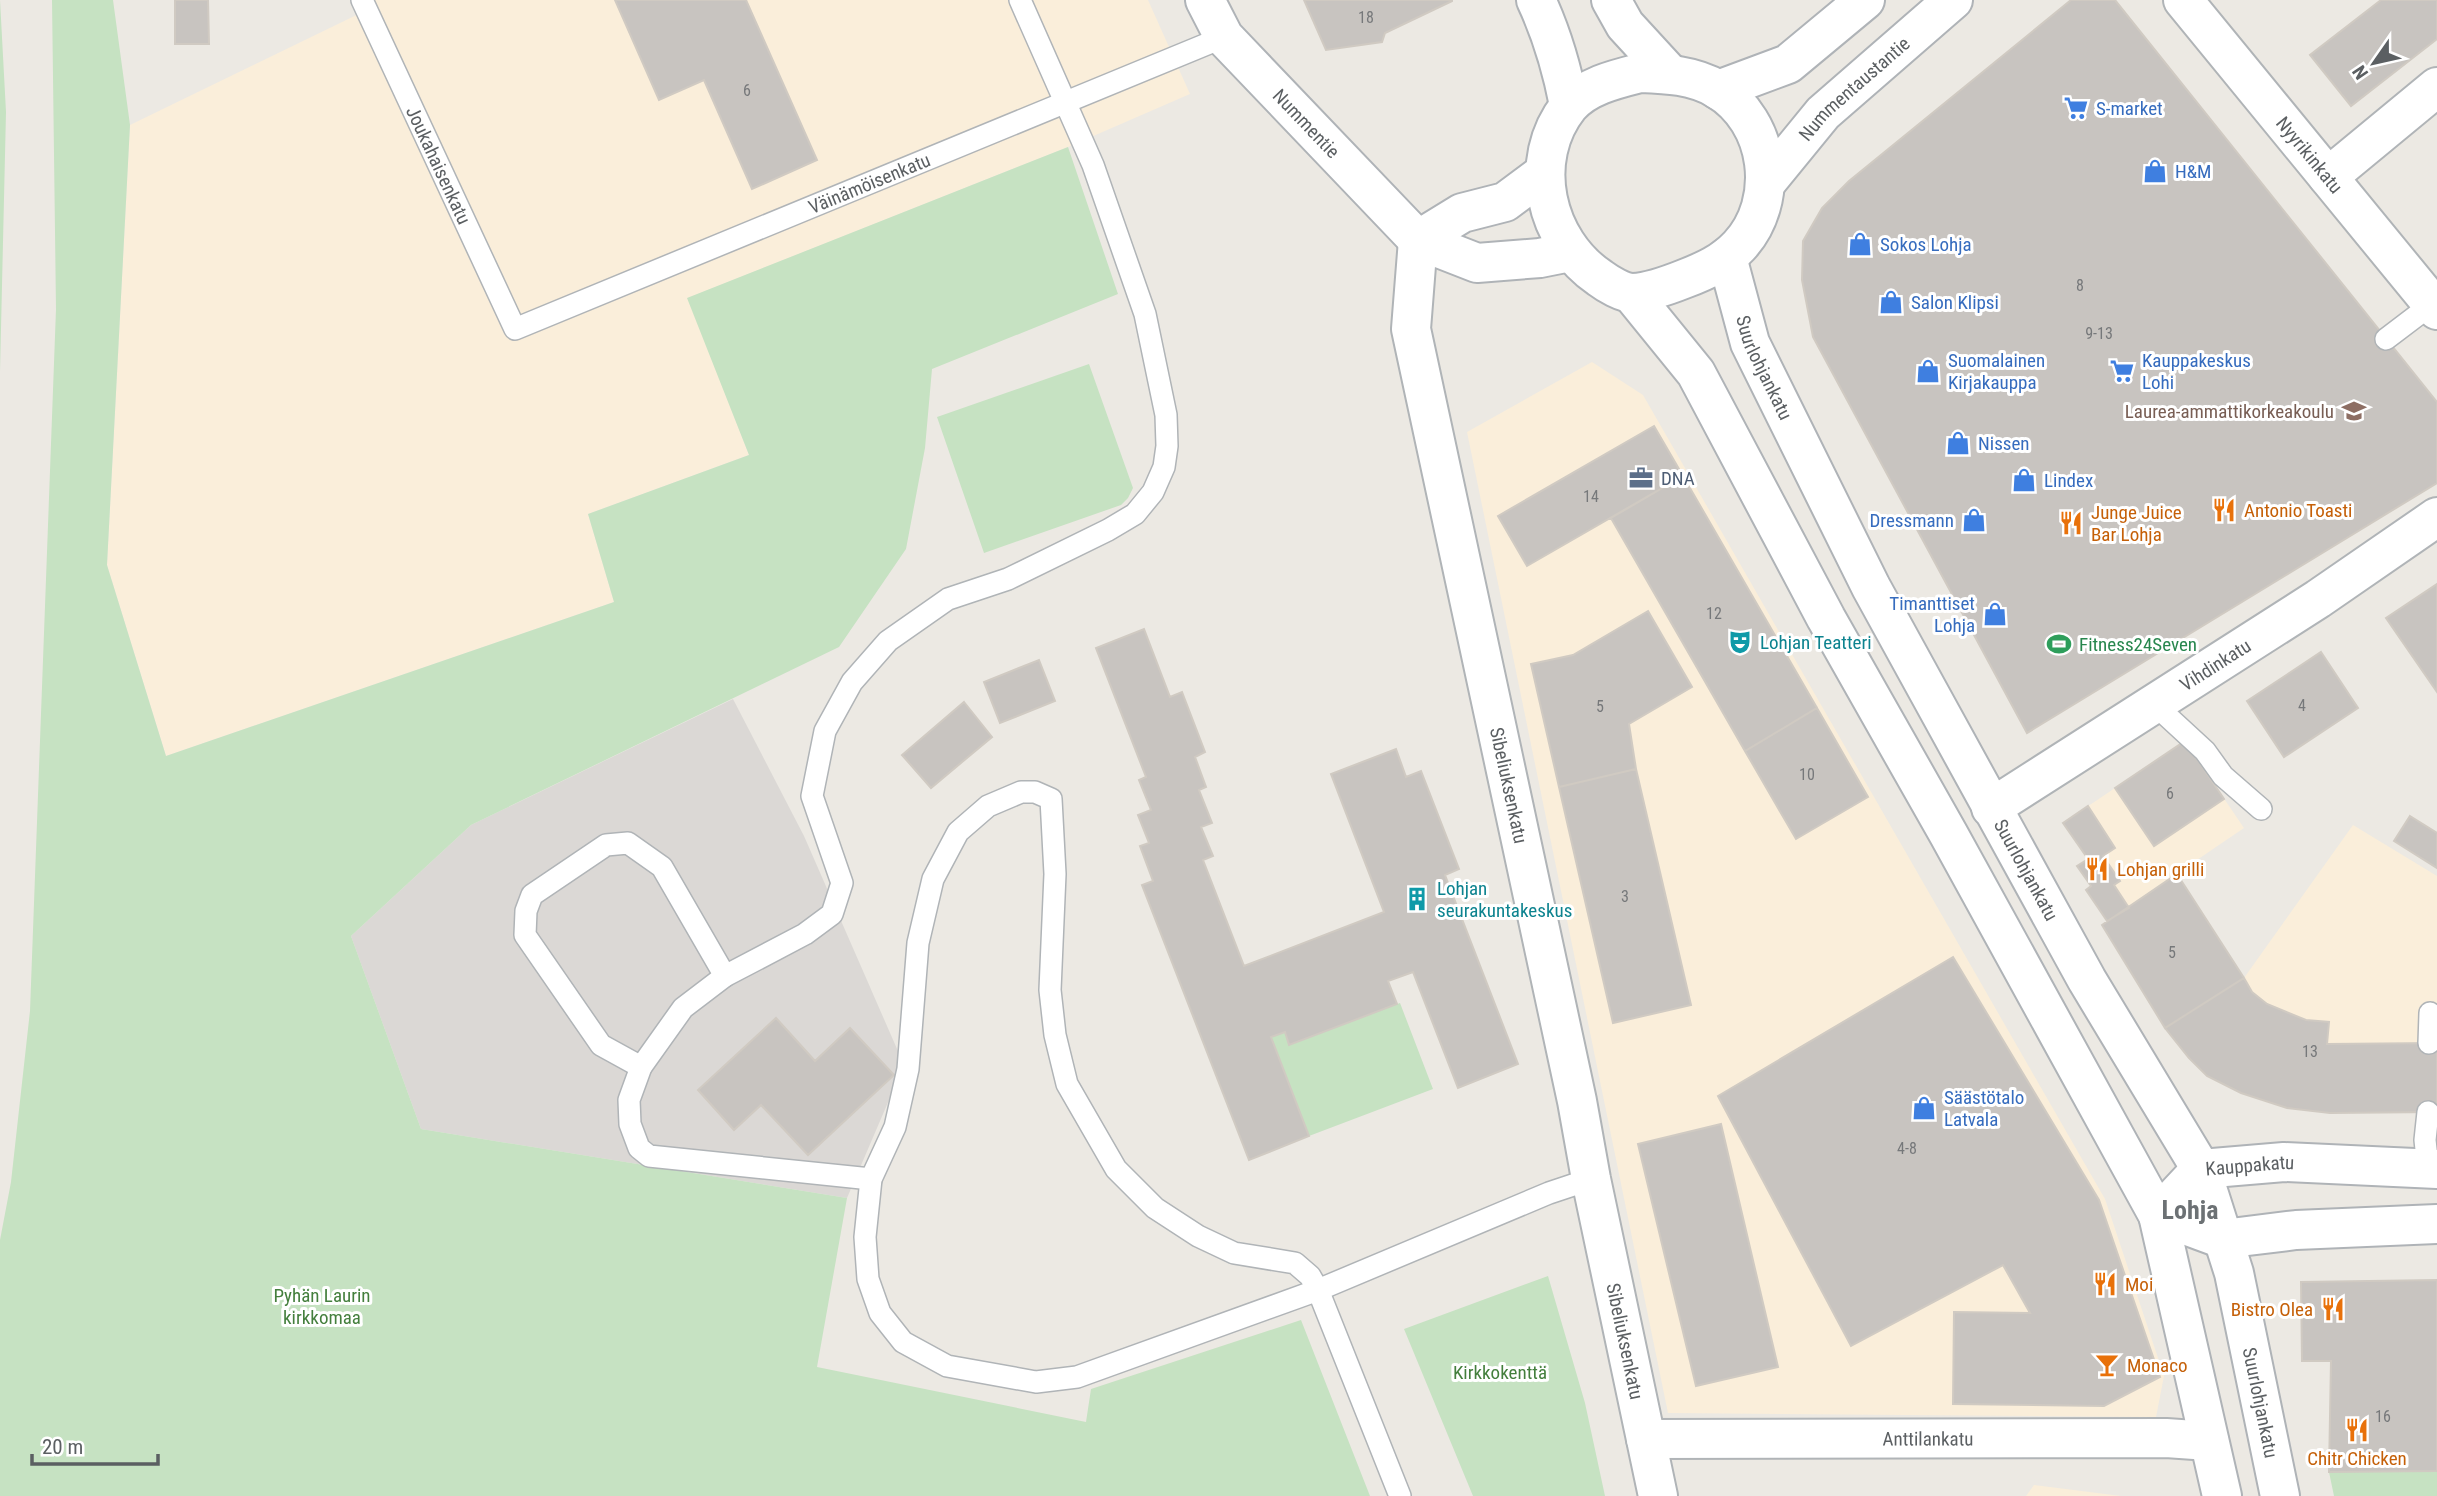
<svg xmlns="http://www.w3.org/2000/svg" width="2437" height="1496" viewBox="0 0 2437 1496" font-family="'Roboto Condensed',sans-serif">
	<style>
		.commercial { fill: #faeeda }
		.industrial { fill: #dbd8d5 }
		.green { fill: #c6e2c2 }
		.building { fill: #c8c4c0; stroke: #d0cac2; stroke-width: 2 }
		.lines { fill: none; stroke-linecap: round; stroke-linejoin: round }
		.lane-casing { stroke: #b0b4b7; stroke-width: 24 }
		.street-casing { stroke: #b0b4b7; stroke-width: 42 }
		.secondary-casing { stroke: #afb3b7; stroke-width: 42 }
		.lane { stroke: #fff; stroke-width: 21 }
		.street { stroke: #fff; stroke-width: 38 }
		.secondary { stroke: #fff; stroke-width: 38 }
		.labels { text-anchor: middle; stroke-width: 6; stroke-linejoin: round; paint-order: stroke }
		.number-label { font-size: 16px; fill: #76787a }
		.street-label { font-size: 19px; fill: #5b5f62; stroke: #fff }
		.shop-label { font-size: 19px; fill: #366cbe; stroke: #fff; text-anchor: start }
		.education-label { font-size: 19px; fill: #785e54; stroke: #fff; text-anchor: end }
		.service-label { font-size: 19px; fill: #4e5e75; stroke: #fff; text-anchor: start }
		.food-label { font-size: 19px; fill: #c56008; stroke: #fff; text-anchor: start }
		.culture-label { font-size: 19px; fill: #0d838f; stroke: #fff; text-anchor: start }
		.leisure-label { font-size: 19px; fill: #27864d; stroke: #fff; text-anchor: start }
		.park-label { font-size: 19px; fill: #447f3d; stroke: #fff }
		.district-label { font-size: 26px; font-weight: bold; fill: #6c7174; stroke: #fff }
	</style>
	<rect width="100%" height="100%" fill="#ece9e3"/>
	<!-- commercial -->
	<path class="commercial" d="M370 0H1148L1190 94 1068 147 688 298 749 455 588 514 614 602 166 756 107 565 130 125 373 7Z
		M1592 362 1643 395 2105 1199 2164 1376 2156 1417 1668 1413 1467 432Z
		M2185 741 2244 828 2107 921 2086 890 2091 886 2077 866 2088 859 2063 823Z
		M2353 825 2437 876V1112L2330 1113 2287 1108 2263 1101 2207 1076 2189 1058 2165 1028 2244 978Z
		M2034 1485 2121 1496H2026Z"/>
	<!-- industrial -->
	<path class="industrial" d="M733 699 804 836 901 1058 898 1079 847 1198 421 1129 351 936 471 825Z"/>
	<!-- green -->
	<path class="green" d="M0 0 6 112 0 372Z
		M52 0H113L130 125 107 565 166 756 614 602 588 514 749 455 687 298 1068 147 1118 294 932 369 925 448 906 549 839 647 471 825 351 936 421 1129 847 1198 817 1367 1086 1422 1091 1389 1301 1320 1370 1496H0V1240L11 1182 30 1011 56 309Z
		M1089 364 1133 488 1128 498 1121 505 984 553 937 417Z
		M1400 1003 1433 1089 1309 1136 1271 1037 1285 1032 1290 1045Z
		M1548 1276 1585 1403 1605 1496H1473L1404 1329Z
		M2437 1471V1496H2334L2329 1472Z"/>
	<!-- building -->
	<path class="building" d="M175 0H208L209 44H175Z
		M615 0H746L817 160 752 189 704 80 659 100Z
		M1304 0H1452V1L1385 33 1382 42 1326 50Z
		M2071 0H2115L2437 402V483L2027 733 1813 337 1802 280 1803 241 1822 208 1849 181Z
		M2381 0H2437V39L2351 106 2310 55Z
		M1654 426 1683 476 1527 566 1498 516Z
		M1683 476 1817 708 1745 751 1611 518Z
		M2437 584V692L2386 618Z
		M1648 611 1692 687 1629 724 1636 769 1559 787 1531 664 1573 655Z
		M1144 629 1170 697 1182 692 1205 752 1195 757 1206 787 1199 790 1212 823 1201 827 1213 856 1203 860 1244 966 1384 912 1331 774 1396 749 1406 777 1421 771 1459 869 1445 875 1518 1064 1458 1088 1413 972 1388 981 1397 1004 1289 1045 1285 1032 1271 1037 1309 1136 1249 1160 1142 885 1153 881 1140 846 1149 843 1138 815 1151 810 1139 780 1146 777 1096 648Z
		M2321 652 2358 708 2284 757 2247 701Z
		M1039 660 1055 701 1000 723 984 682Z
		M964 702 992 737 931 788 902 755Z
		M1817 708 1868 797 1796 839 1745 751Z
		M2185 741 2224 799 2154 846 2115 788Z
		M1636 769 1691 1005 1613 1023 1559 787Z
		M2088 806 2115 848 2103 856 2120 881 2114 885 2129 908 2107 921 2086 890 2091 886 2077 866 2088 859 2063 823Z
		M2410 816 2437 833V868L2394 841Z
		M2177 874 2244 978 2165 1028 2102 925Z
		M1953 957 2099 1200 2160 1377 2104 1406 1953 1404 1954 1312 2030 1313 2003 1265 1851 1346 1718 1096Z
		M2244 978 2252 992 2267 1004 2306 1020 2329 1022 2327 1044 2437 1043V1112L2330 1113 2287 1108 2241 1093 2207 1076 2189 1058 2165 1028Z
		M776 1018 815 1061 850 1028 894 1075 808 1155 761 1105 734 1130 698 1090Z
		M1721 1124 1778 1367 1696 1386 1638 1144Z
		M2437 1280V1471L2329 1472 2331 1361H2302L2301 1282Z"/>
	<g class="lines">
		<!-- lane casing -->
		<g class="lane-casing">
			<g id="lane">
				<path id="s1" d="M362 0 515 329 1224 37"/>
				<path d="M2386 339 2432 304"/>
				<path d="M2154 704 2205 751 2223 776 2261 809"/>
				<path d="M1021 792H1035L1051 799 1055 874 1050 990 1055 1035 1067 1084 1116 1169 1155 1208 1198 1236 1234 1253 1295 1263 1310 1276 1318 1290 1077 1377 1036 1382 947 1366 903 1342 880 1313 868 1279 865 1237 871 1179 895 1127 908 1069 918 943 933 879 958 832 988 806Z"/>
				<path d="M2429 1043 2430 1013"/>
				<path d="M641 1067 601 1045 525 935 526 911 532 895 606 845 628 843 662 867 725 976"/>
				<path d="M2428 1168 2425 1140 2428 1112"/>
				<path d="M871 1179 649 1156 639 1148 630 1124 629 1100 641 1067 683 1008 725 976 805 934 832 914 842 883 812 796 825 731 852 682 888 641 948 599 1008 579 1108 530 1135 514 1153 492 1164 467 1167 446 1166 415 1145 314 1093 165 1020 0"/>
				<path d="M1400 1496 1318 1290 1549 1193 1591 1179"/>
			</g>
		</g>
		<!-- street casing -->
		<g class="street-casing">
			<g id="street">
				<path id="s2" d="M2183 0 2437 310"/>
				<path d="M2328 177 2437 87"/>
				<path id="s3" d="M1418 240 1411 329 1577 1101 1591 1179 1658 1496"/>
				<path id="s4" d="M1991 808 2318 599 2437 517"/>
				<path id="s5" d="M1646 1439 2166 1438 2209 1441"/>
			</g>
		</g>
		<!-- secondary casing -->
		<g class="secondary-casing">
			<g id="secondary">
				<path id="s6" d="M1205 0 1224 37 1418 240 1477 263 1540 258 1570 252"/>
				<path d="M1536 0C1552 34 1562 69 1569 105"/>
				<path d="M1611 0 1625 25 1670 74"/>
				<path d="M1640 73C1667 74 1693 75 1717 89 1771 121 1781 201 1739 246 1723 263 1705 271 1684 279 1669 285 1650 292 1633 293 1623 293 1608 284 1600 278 1545 241 1526 160 1569 106 1586 86 1616 79 1640 73Z"/>
				<path d="M1718 90 1788 64 1865 0"/>
				<path id="s7" d="M1765 184 1823 113 1953 0"/>
				<path d="M1418 240 1462 213 1505 202 1544 173"/>
				<path id="s8" d="M1727 257 1750 343 1871 587 2087 980 2201 1169 2234 1273 2280 1496"/>
				<path d="M1631 293 1696 373 1826 618 1949 835 2158 1215 2222 1496"/>
				<path id="s9" d="M2158 1215 2201 1169 2284 1162 2437 1169"/>
				<path d="M2158 1215 2223 1239 2296 1230 2437 1224"/>
			</g>
		</g>
		<!-- lane -->
		<use href="#lane" class="lane"/>
		<!-- street -->
		<use href="#street" class="street"/>
		<!-- secondary -->
		<use href="#secondary" class="secondary"/>
	</g>
	<!-- icons -->
	<defs>
		<g id="supermarket-bare" transform="scale(1.89)"><path d="M-6-5.5h2.5l.6 2H6L4.5 2H-2.5L-4.4-4H-6ZM-1.5 3.2a1.3 1.3 0 1 0 .1 0ZM3 3.2a1.3 1.3 0 1 0 .1 0Z" fill="#3f7fe0" stroke="#fff" stroke-width="2.5" paint-order="stroke"/></g>
		<g id="shop-bare" transform="scale(1.89)"><path d="M-5-2.5h2.3a2.7 3.5 0 0 1 5.4 0H5L5.5 6h-11ZM-1.5-2.5h3a1.5 2.3 0 0 0-3 0Z" fill="#3f7fe0" stroke="#fff" stroke-width="2.5" paint-order="stroke"/></g>
		<g id="university-bare" transform="scale(1.89)"><path d="M0-5L7-2L0 1L-7-2ZM-4 1L0 2.5L4 1V4Q0 6-4 4Z" fill="#8d6e63" stroke="#fff" stroke-width="2.5" paint-order="stroke"/></g>
		<g id="office-bare" transform="scale(1.89)"><path d="M-6-3h4V-5.5h4V-3h4V5H-6ZM-1-4.5V-3h2v-1.5ZM-6 0V1H6V0Z" fill="#5c6f8a" stroke="#fff" stroke-width="2.5" paint-order="stroke"/></g>
		<g id="restaurant-bare" transform="scale(1.89)"><path d="M-5-6h1v4h1v-4h1v4h1v-4h1v5L-1.5 .5V6h-2V.5L-5-1ZM5-6V6H3V1.5H1.5Q1.5-4 5-6Z" fill="#e8710a" stroke="#fff" stroke-width="2.5" paint-order="stroke"/></g>
		<g id="theatre-bare" transform="scale(1.89)"><path d="M-5-5.5Q0-4 5-5.5V0Q5 5 0 6Q-5 5-5 0ZM-3.3-2.5H-1v1.5H-3.3ZM1-2.5H3.3v1.5H1ZM-2.8 1Q0 5.5 2.8 1Z" fill="#0f9aa8" stroke="#fff" stroke-width="2.5" paint-order="stroke"/></g>
		<g id="stadium-bare" transform="scale(1.89)"><path d="M0-5a6.5 5 0 1 0 0 10a6.5 5 0 1 0 0-10ZM-3.5-1.8h7v3.6h-7Z" fill="#2e9e5b" stroke="#fff" stroke-width="2.5" paint-order="stroke"/></g>
		<g id="building-bare" transform="scale(1.89)"><path d="M-4-6H4V6H1V3H-1V6H-4ZM-2.5-4.3h1.7v1.8h-1.7ZM.8-4.3h1.7v1.8H.8ZM-2.5-1h1.7V.8h-1.7ZM.8-1h1.7V.8H.8Z" fill="#0f9aa8" stroke="#fff" stroke-width="2.5" paint-order="stroke"/></g>
		<g id="bar-bare" transform="scale(1.89)"><path d="M-6-5H6L.8 .8V4.5H3.5V6h-7V4.5H-.8V.8Z" fill="#e8710a" stroke="#fff" stroke-width="2.5" paint-order="stroke"/></g>
	</defs>
	<g fill-rule="evenodd">
		<use href="#supermarket-bare" x="2076" y="108"/>
		<use href="#shop-bare" x="2155" y="171"/>
		<use href="#shop-bare" x="1860" y="244"/>
		<use href="#shop-bare" x="1891" y="302"/>
		<use href="#shop-bare" x="1928" y="371"/>
		<use href="#supermarket-bare" x="2122" y="371"/>
		<use href="#university-bare" x="2354" y="411"/>
		<use href="#shop-bare" x="1958" y="443"/>
		<use href="#office-bare" x="1641" y="478"/>
		<use href="#shop-bare" x="2024" y="480"/>
		<use href="#restaurant-bare" x="2224" y="510"/>
		<use href="#shop-bare" x="1974" y="520"/>
		<use href="#restaurant-bare" x="2071" y="523"/>
		<use href="#shop-bare" x="1995" y="614"/>
		<use href="#theatre-bare" x="1740" y="642"/>
		<use href="#stadium-bare" x="2059" y="644"/>
		<use href="#restaurant-bare" x="2097" y="869"/>
		<use href="#building-bare" x="1417" y="899"/>
		<use href="#shop-bare" x="1924" y="1108"/>
		<use href="#restaurant-bare" x="2105" y="1284"/>
		<use href="#restaurant-bare" x="2333" y="1309"/>
		<use href="#bar-bare" x="2107" y="1365"/>
		<use href="#restaurant-bare" x="2357" y="1430"/>
	</g>
	<g class="labels">
		<!-- number labels -->
		<g class="number-label">
			<text x="1366" y="23">18</text>
			<text x="747" y="96">6</text>
			<text x="2080" y="291">8</text>
			<text x="2099" y="339">9-13</text>
			<text x="1591" y="502">14</text>
			<text x="1714" y="619">12</text>
			<text x="2302" y="711">4</text>
			<text x="1600" y="712">5</text>
			<text x="1807" y="780">10</text>
			<text x="2170" y="799">6</text>
			<text x="1625" y="902">3</text>
			<text x="2172" y="958">5</text>
			<text x="2310" y="1057">13</text>
			<text x="1907" y="1154">4-8</text>
			<text x="2383" y="1422">16</text>
		</g>
		<!-- street labels -->
		<g class="street-label">
			<text dy="7" stroke="none"><textPath href="#s7" startOffset="131">Nummentaustantie</textPath></text>
			<text dy="7" stroke="none"><textPath href="#s6" startOffset="161">Nummentie</textPath></text>
			<text dy="7" stroke="none"><textPath href="#s2" startOffset="200">Nyyrikinkatu</textPath></text>
			<text dy="7" stroke="none"><textPath href="#s1" startOffset="182">Joukahaisenkatu</textPath></text>
			<text dy="7" stroke="none"><textPath href="#s1" startOffset="746">Väinämöisenkatu</textPath></text>
			<text dy="7" stroke="none"><textPath href="#s8" startOffset="117">Suurlohjankatu</textPath></text>
			<text dy="7" stroke="none"><textPath href="#s4" startOffset="266">Vihdinkatu</textPath></text>
			<text dy="7" stroke="none"><textPath href="#s3" startOffset="556">Sibeliuksenkatu</textPath></text>
			<text dy="7" stroke="none"><textPath href="#s8" startOffset="684">Suurlohjankatu</textPath></text>
			<text dy="7" stroke="none"><textPath href="#s9" startOffset="112">Kauppakatu</textPath></text>
			<text dy="7" stroke="none"><textPath href="#s3" startOffset="1124">Sibeliuksenkatu</textPath></text>
			<text dy="7" stroke="none"><textPath href="#s8" startOffset="1272">Suurlohjankatu</textPath></text>
			<text dy="7" stroke="none"><textPath href="#s5" startOffset="282">Anttilankatu</textPath></text>
		</g>
		<!-- shop labels -->
		<g class="shop-label">
			<text x="2096" y="115">S-market</text>
			<text x="2175" y="178">H&amp;M</text>
			<text x="1880" y="251">Sokos Lohja</text>
			<text x="1911" y="309">Salon Klipsi</text>
			<text x="1948" y="367">Suomalainen<tspan x="1948" dy="22">Kirjakauppa</tspan></text>
			<text x="2142" y="367">Kauppakeskus<tspan x="2142" dy="22">Lohi</tspan></text>
			<text x="1978" y="450">Nissen</text>
			<text x="2044" y="487">Lindex</text>
			<text x="1954" y="527" text-anchor="end">Dressmann</text>
			<text x="1975" y="610" text-anchor="end">Timanttiset<tspan x="1975" dy="22">Lohja</tspan></text>
			<text x="1944" y="1104">Säästötalo<tspan x="1944" dy="22">Latvala</tspan></text>
		</g>
		<!-- education labels -->
		<g class="education-label">
			<text x="2334" y="418">Laurea-ammattikorkeakoulu</text>
		</g>
		<!-- service labels -->
		<g class="service-label">
			<text x="1661" y="485">DNA</text>
		</g>
		<!-- food labels -->
		<g class="food-label">
			<text x="2244" y="517">Antonio Toasti</text>
			<text x="2091" y="519">Junge Juice<tspan x="2091" dy="22">Bar Lohja</tspan></text>
			<text x="2117" y="876">Lohjan grilli</text>
			<text x="2125" y="1291">Moi</text>
			<text x="2313" y="1316" text-anchor="end">Bistro Olea</text>
			<text x="2127" y="1372">Monaco</text>
			<text x="2357" y="1465" text-anchor="middle">Chitr Chicken</text>
		</g>
		<!-- culture labels -->
		<g class="culture-label">
			<text x="1760" y="649">Lohjan Teatteri</text>
			<text x="1437" y="895">Lohjan<tspan x="1437" dy="22">seurakuntakeskus</tspan></text>
		</g>
		<!-- leisure labels -->
		<g class="leisure-label">
			<text x="2079" y="651">Fitness24Seven</text>
		</g>
		<!-- park labels -->
		<g class="park-label">
			<text x="322" y="1302">Pyhän Laurin<tspan x="322" dy="22">kirkkomaa</tspan></text>
			<text x="1500" y="1379">Kirkkokenttä</text>
		</g>
		<!-- district labels -->
		<g class="district-label">
			<text x="2190" y="1219">Lohja</text>
		</g>
	</g>
	<!-- north arrow -->
	<g transform="translate(2374 63) rotate(236)" stroke="#ffffff" stroke-width="5" paint-order="stroke">
	<path d="M0-5L12 26L0 18L-12 26Z" fill="#5b5f62"/>
	<text y="-10" font-size="19" font-weight="bold" text-anchor="middle" fill="#5b5f62">N</text>
	</g>
	<!-- scale -->
	<path d="M32 1454v10h126v-10" fill="none" stroke="#5b5f62" stroke-width="3.5"/>
	<text x="42" y="1454" font-size="21" fill="#5b5f62" stroke="#ffffff" stroke-width="5" paint-order="stroke">20 m</text>
</svg>
